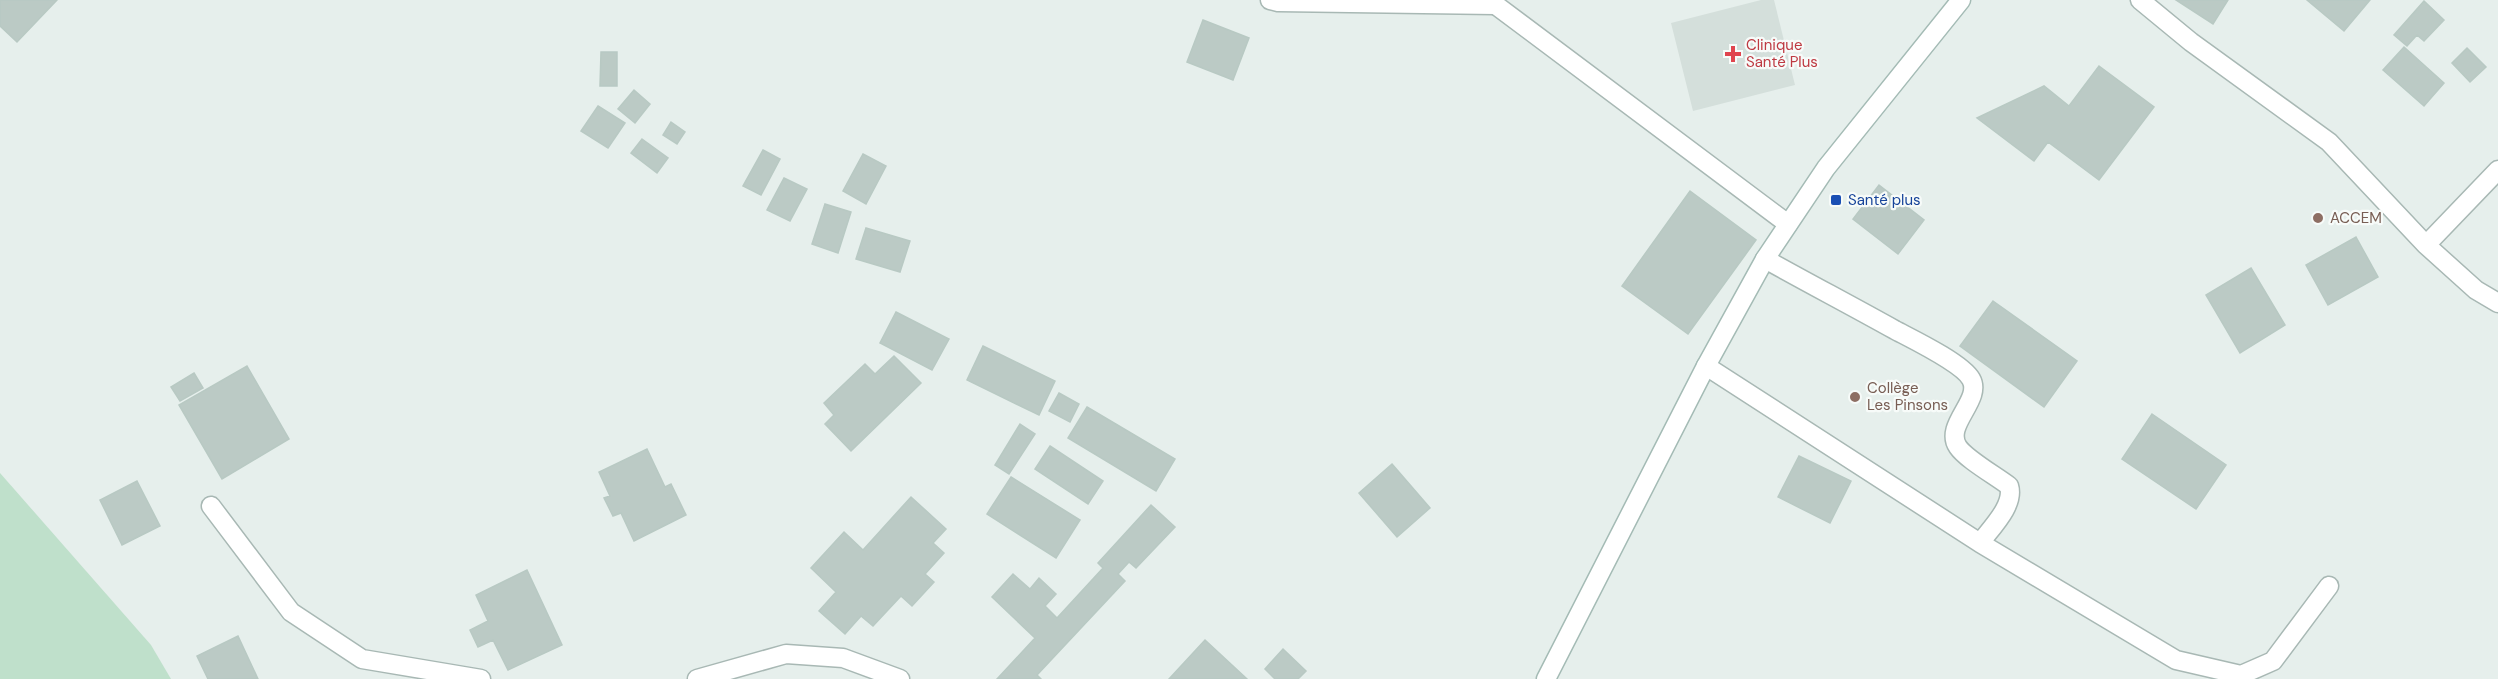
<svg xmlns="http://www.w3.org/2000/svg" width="2498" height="679" viewBox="0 0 2498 679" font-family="'DM Sans',sans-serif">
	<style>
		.built { fill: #d4dfdb }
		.green { fill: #bfe0cb }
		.building { fill: #bbcac5; stroke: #b8c9c3; stroke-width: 1.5 }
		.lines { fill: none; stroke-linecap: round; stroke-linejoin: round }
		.lane-casing { stroke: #a8b8b4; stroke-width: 21 }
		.street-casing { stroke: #a8b8b4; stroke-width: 21 }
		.secondary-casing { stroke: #a4bbb5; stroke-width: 21 }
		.lane { stroke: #fff; stroke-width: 18 }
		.street { stroke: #fff; stroke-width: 18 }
		.secondary { stroke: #fff; stroke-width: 18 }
		.health-dot { fill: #e0444e; stroke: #f7fbf9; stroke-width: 2 }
		.transit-dot { fill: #1a4fb4; stroke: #f7fbf9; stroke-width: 2 }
		.education-dot { fill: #8d6e63; stroke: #f7fbf9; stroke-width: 2 }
		.labels { text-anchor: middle; stroke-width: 4.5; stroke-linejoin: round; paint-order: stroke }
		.health-label { font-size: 15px; fill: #be3a42; stroke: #f7fbf9; text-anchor: start }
		.transit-label { font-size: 15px; fill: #164399; stroke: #f7fbf9; text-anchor: start }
		.education-label { font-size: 15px; fill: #785e54; stroke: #f7fbf9; text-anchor: start }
	</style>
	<rect width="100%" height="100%" fill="#e6efec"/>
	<!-- built -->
	<path class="built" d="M1761 0H1774L1795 85 1693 111 1671 23Z"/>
	<!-- green -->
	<path class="green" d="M0 473 151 645 171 679H0Z"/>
	<!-- building -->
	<path class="building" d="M0 0H57L17 42 0 26Z
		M2176 0H2228L2213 24Z
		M2307 0H2370L2344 31Z
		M2424 1 2444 20 2424 41 2417 35 2407 46 2394 35Z
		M1203 20 1249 38 1233 80 1187 62Z
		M2404 47 2444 83 2424 106 2383 70Z
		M2467 48 2486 67 2470 82 2452 63Z
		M601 52H617V86H600Z
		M2099 66 2154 107 2099 180 2048 142 2034 161 1977 118 2044 86 2069 106Z
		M634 90 650 104 635 123 618 109Z
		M598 106 625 123 608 148 581 131Z
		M671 122 685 132 677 144 663 135Z
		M642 139 668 158 657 173 631 153Z
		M763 150 780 159 761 195 743 186Z
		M863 154 886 166 866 204 843 191Z
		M784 178 807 189 790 221 767 210Z
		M1879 185 1924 220 1898 254 1853 219Z
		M1690 191 1756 240 1688 334 1622 286Z
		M825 204 851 212 838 253 812 244Z
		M866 228 910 241 900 272 856 259Z
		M2356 237 2378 277 2328 305 2306 265Z
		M2251 268 2285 325 2240 353 2206 295Z
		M1993 301 2077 361 2044 407 1960 346Z
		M896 312 949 339 932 370 880 343Z
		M983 346 1055 381 1039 415 967 380Z
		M894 356 921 383 851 451 825 424 834 415 824 403 865 364 875 374Z
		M247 366 289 439 222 479 179 405Z
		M194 373 203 388 180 401 171 387Z
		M1059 393 1079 404 1070 422 1049 411Z
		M1087 407 1175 459 1156 491 1068 438Z
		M2152 414 2226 465 2196 509 2122 459Z
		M1020 424 1035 434 1009 474 995 465Z
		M1050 446 1103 481 1088 504 1035 469Z
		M647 449 665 487 671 484 686 515 634 541 621 513 613 516 604 498 610 496 599 472Z
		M1799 456 1851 481 1830 523 1778 497Z
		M1392 464 1430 508 1397 537 1359 493Z
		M1011 477 1080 520 1056 558 987 514Z
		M137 481 160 526 122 545 100 500Z
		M911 497 946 529 933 543 944 553 925 574 934 582 912 606 901 596 873 626 861 616 845 634 819 611 836 592 811 568 844 532 863 550Z
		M1151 505 1175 527 1136 568 1129 562 1118 574 1125 581 1037 675 1041 679H997L1035 638 992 597 1013 574 1030 589 1039 578 1056 594 1045 606 1057 618 1103 568 1098 563Z
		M527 570 562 645 508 670 493 640 478 647 470 630 488 621 476 595Z
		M238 636 258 679H208L197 656Z
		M1205 640 1247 679H1169Z
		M1283 649 1306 671 1298 679H1275L1265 669Z"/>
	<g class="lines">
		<!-- lane casing -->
		<g class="lane-casing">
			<path id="lane" d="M1270 0 1278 2 1495 5
				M211 506 291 612 362 659 481 679
				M697 679 786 654 843 658 900 679"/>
		</g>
		<!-- street casing -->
		<g class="street-casing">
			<path id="street" d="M1489 0 1788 224
				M2140 0 2191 42 2329 142 2426 245 2476 290 2498 303
				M2426 245 2498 170
				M1765 259C1808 283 1852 306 1895 330 1912 339 1962 363 1971 379 1983 400 1943 425 1958 447 1966 459 1996 476 2009 486 2015 505 1991 528 1980 543
				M1706 366 1980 543 2176 660 2241 675 2273 661 2329 586"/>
		</g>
		<!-- secondary casing -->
		<g class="secondary-casing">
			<path id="secondary" d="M1546 679 1706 366 1765 259 1826 168 1961 0"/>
		</g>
		<!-- lane -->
		<use href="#lane" class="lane"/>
		<!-- street -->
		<use href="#street" class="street"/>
		<!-- secondary -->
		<use href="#secondary" class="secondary"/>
	</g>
	<!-- markers -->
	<path class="health-dot" d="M1730 45h6v6h6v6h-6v6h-6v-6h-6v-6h6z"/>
	<rect class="transit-dot" x="1830" y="194" width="12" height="12" rx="3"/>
	<g class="education-dot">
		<circle cx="2318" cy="218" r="6"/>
		<circle cx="1855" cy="397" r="6"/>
	</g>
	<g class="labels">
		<!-- health labels -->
		<g class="health-label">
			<text x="1746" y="50">Clinique<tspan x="1746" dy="17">Santé Plus</tspan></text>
		</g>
		<!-- transit labels -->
		<g class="transit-label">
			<text x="1848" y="205">Santé plus</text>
		</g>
		<!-- education labels -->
		<g class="education-label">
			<text x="2330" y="223">ACCEM</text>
			<text x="1867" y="393">Collège<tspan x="1867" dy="17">Les Pinsons</tspan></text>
		</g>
	</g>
</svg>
